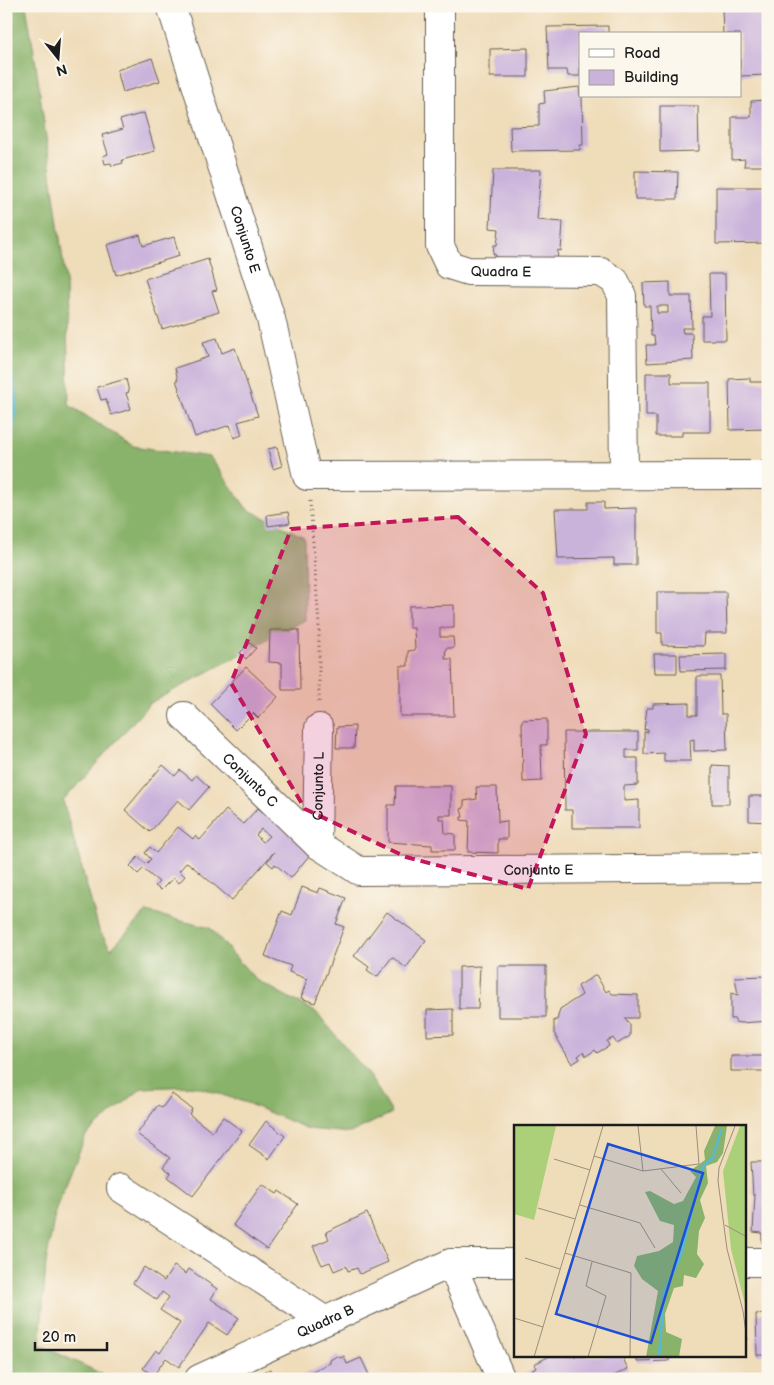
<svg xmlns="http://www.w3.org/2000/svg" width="774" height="1385" viewBox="0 0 774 1385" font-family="'Balsamiq Sans',sans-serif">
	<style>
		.forest { fill: #89b26a; stroke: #526743 }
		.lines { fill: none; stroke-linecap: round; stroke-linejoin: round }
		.stream { stroke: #56b9d5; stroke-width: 8 }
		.building { fill: #cab3db; fill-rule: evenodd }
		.minor-casing { stroke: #665f53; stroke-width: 30 }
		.path { stroke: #665f53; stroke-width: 3; stroke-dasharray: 1 4; stroke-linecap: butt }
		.minor { stroke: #fff; stroke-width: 28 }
		.marked { fill: #c2185b; fill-opacity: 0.2; stroke: #c2185b; stroke-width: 4; stroke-dasharray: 10 6; stroke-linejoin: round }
		.labels { text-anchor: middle; stroke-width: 4.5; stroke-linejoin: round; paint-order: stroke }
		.street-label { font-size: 14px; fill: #1c1c1c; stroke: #fbf7ec }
		.inset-river { fill: none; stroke: #56b9d5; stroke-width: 2.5 }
		.inset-road { fill: none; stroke: #9b8f7a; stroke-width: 1 }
		.view { fill: #1d4ed8; fill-opacity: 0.15; stroke: #1d4ed8; stroke-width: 2.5 }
		.inset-edge { fill: none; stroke: #1c1c1c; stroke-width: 2.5 }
	</style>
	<rect width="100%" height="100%" fill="#fbf7ec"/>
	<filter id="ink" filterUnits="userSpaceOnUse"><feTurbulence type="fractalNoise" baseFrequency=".02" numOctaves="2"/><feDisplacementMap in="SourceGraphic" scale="10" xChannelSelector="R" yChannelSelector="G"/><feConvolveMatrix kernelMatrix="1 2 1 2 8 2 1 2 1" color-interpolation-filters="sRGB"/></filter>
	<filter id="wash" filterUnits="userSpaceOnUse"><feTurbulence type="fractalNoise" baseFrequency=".0096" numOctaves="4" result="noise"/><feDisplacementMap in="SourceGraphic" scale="20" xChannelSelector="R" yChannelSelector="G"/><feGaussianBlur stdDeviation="1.12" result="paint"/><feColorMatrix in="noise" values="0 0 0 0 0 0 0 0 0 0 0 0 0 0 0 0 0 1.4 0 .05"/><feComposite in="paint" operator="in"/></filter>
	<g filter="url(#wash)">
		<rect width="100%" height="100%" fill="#efdcb9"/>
		<!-- forest -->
		<path class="forest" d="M6 6H26L35 58 66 282 69 405 133 446 210 457 247 509 304 537 305 620 150 703 63 801 99 930 111 949 146 912 210 928 255 979 317 1013 370 1076 392 1113 350 1133 308 1129 247 1103 195 1086 142 1088 86 1135 56 1208 46 1263 40 1345 102 1374 97 1379H6Z"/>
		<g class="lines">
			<!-- stream -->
			<path class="stream" d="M6 357 14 401 6 465
				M6 1324 9 1379"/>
		</g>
		<g id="blocks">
			<!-- building -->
			<path class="building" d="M741 6H768V75L740 76V34H723L722 9H741Z
				M608 26V34H580V76H568L567 70H549L547 27Z
				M528 48V77H490V49Z
				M152 58 160 81 123 92 117 70Z
				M579 87 580 96H582L583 145H580V150L511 151 510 127 539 126V104L545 103 544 91Z
				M768 100V166H744L745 159 732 160V117H751V101Z
				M660 106H698L699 151 660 152Z
				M144 113 155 151 122 160 123 163 112 166 111 163 105 164 103 156 108 154 102 135 123 129 120 120Z
				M493 170H541L537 220 563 222 561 251 558 250 557 262 496 257V255L493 254 494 245H497L499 229 490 228Z
				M635 171 678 172 677 199H635Z
				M716 187H768V243L716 244Z
				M140 235 143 246 174 237 179 256 116 275 107 245Z
				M208 259 217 290 212 291 219 312 162 329 145 279Z
				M709 274H725L726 340H702V316H710Z
				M670 282V296H691L692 328H682L683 333H692L693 360 647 363 646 345H655L654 336H651L650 306H644L643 283ZM657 306H668V313H657Z
				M217 338 222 353 235 348 258 416 238 422 242 435 234 438 230 425 195 437 176 380H178L175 368 208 357 203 342Z
				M646 373H671V383H710V432H682V436H656V416H646Z
				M750 378V382H768V432L765 429 730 430 729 379Z
				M126 379 129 392 126 393 131 409 111 415 106 399 101 400 97 387Z
				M277 447 282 466 273 469 268 449Z
				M588 502H604V509L636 508V565H614V558L558 559 555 509H588Z
				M288 512 290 523 268 526 267 515Z
				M657 592H726L727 633H705L704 646 662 645V633H657Z
				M454 605V628H440V637H453L454 648H446L445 659H452L454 716H400V666H408V651L415 650 414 628H409V606Z
				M270 630H299L300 690H282V663L269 662Z
				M250 643 256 648 246 659 240 653Z
				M654 654H677V673H655Z
				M726 654V670L681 671 680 655Z
				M246 667 278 697 258 718 253 713 236 730 210 704Z
				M697 676H720L721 714H726L727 750 694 751V739L690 740 691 761H664V753L644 754V732H648V729L644 730 647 708H653V704L689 703V715H697Z
				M547 719V745H541L542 781 523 782 522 720Z
				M355 726 354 748H336L337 727Z
				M564 732H638V750H626V758H638V785L624 786V801L639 800V828H572V810H565Z
				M163 765 175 776 180 770 192 780 196 775 209 787 189 810 178 800 150 832 125 810Z
				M712 765 729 766V804H712Z
				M396 786H451V815H439V819H444L445 833 455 834V850H432V845L388 842V805H395Z
				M476 787H497L498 822 507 821V839H498V853L468 852 469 821 461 820V817H463L461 809 464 808V801L477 799Z
				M749 796H768V822L749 821Z
				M258 808 312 852 291 878 275 864 273 867 267 862 274 852 232 900 187 862 179 871 185 876 179 883 173 878 161 890 155 886 159 882 143 869 138 874 130 866 138 857 146 864 151 859 145 853 150 847 156 853 178 827 193 839 195 836 200 840 226 810 243 824ZM261 829 269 836 263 842 256 835Z
				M302 887 318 893 320 888 346 898 336 924 344 927 315 1003 301 998 307 979 289 972 291 966 265 956 282 911 292 915Z
				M387 912 426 940 406 968 392 957 377 977 367 970 369 967 354 956Z
				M480 966 478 1009H459V967Z
				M498 966H546V1017H498Z
				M596 975 606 992 609 990 612 994 638 995V1018H625L630 1025V1036L617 1044 613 1038 607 1041 609 1046 597 1053 595 1050 586 1056 583 1052 578 1056 580 1059 572 1064 554 1033V1020H557L560 1009 582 995 578 986Z
				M768 976V1021L741 1023 735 1022V1019H731V993L738 995 735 977Z
				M453 1009V1035L427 1036V1010Z
				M731 1056H768V1071H731Z
				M172 1094 192 1109 189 1114 212 1132 223 1117 242 1131 193 1196 168 1177 171 1173 163 1167 170 1158 137 1134 158 1105 162 1108Z
				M266 1121 285 1136 269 1159 249 1145Z
				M751 1162H768V1243H762V1233L753 1232 755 1195H753Z
				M262 1184 277 1194 279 1191 298 1204 267 1249 233 1225Z
				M367 1213 388 1262 360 1274 357 1268 348 1271 346 1266 334 1271 330 1262 322 1265 313 1246 329 1239 326 1232Z
				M174 1266 186 1274 189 1269 217 1289 211 1299 239 1318 227 1335 209 1323 179 1367 166 1358 153 1376 143 1368 156 1350 160 1353 180 1323 160 1310 169 1297 162 1292 157 1300 133 1283 144 1267 164 1281Z
				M768 1313V1355H757L756 1314Z
				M337 1356 341 1358 344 1356 347 1364 361 1358 371 1379H295L330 1363V1360Z
				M550 1356H622L628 1369 607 1379 602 1377 527 1379 525 1374 536 1368 534 1364Z
				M637 1356H669V1361L637 1362Z
				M270 1369 275 1379H255L253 1377Z"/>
		</g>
	</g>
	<g filter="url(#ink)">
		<use href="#blocks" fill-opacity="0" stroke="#665f53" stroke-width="1"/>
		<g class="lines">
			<!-- minor casing -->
			<g class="minor-casing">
				<g id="minor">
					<path id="s1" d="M171 6 271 319 307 476 768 475"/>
					<path id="s2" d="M440 6V246L449 265 468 271 601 272 615 281 622 296 624 474"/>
					<path id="s3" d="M184 716 317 844 359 871 768 868"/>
					<path id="s4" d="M317 844 319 728"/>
					<path d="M121 1188 324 1320"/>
					<path d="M745 1262H768"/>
					<path d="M451 1263 501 1379"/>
					<path id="s5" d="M199 1379 451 1263H515"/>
				</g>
			</g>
			<!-- path -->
			<path class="path" d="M310 501 319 625V705"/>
			<!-- minor -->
			<use href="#minor" class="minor"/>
		</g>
	</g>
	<!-- marked area -->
	<path class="marked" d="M458 517 543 593 586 734 528 889 406 857 305 809 231 683 291 529Z"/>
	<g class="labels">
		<!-- street labels -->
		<g class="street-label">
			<text dy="5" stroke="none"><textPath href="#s1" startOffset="245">Conjunto E</textPath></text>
			<text dy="5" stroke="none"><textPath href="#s2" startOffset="314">Quadra E</textPath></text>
			<text dy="5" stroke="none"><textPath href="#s3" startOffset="92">Conjunto C</textPath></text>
			<text dy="5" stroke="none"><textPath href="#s4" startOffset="58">Conjunto L</textPath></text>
			<text dy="5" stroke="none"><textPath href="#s3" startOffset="414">Conjunto E</textPath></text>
			<text dy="5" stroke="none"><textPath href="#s5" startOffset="139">Quadra B</textPath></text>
		</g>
	</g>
	<!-- overview -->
	<g transform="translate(514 1125)">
		<rect width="232" height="232" fill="#efdcb9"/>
		<path d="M0 1H42L20 95 0 89ZM226 1H232V183L217 124 209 46Z" fill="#acd07a"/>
		<path d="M201 1H213L209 28 203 37 192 41 194 58 186 75 191 93 185 106 183 129 190 139 182 153 170 150 169 161 160 163 151 189 152 207 168 214 165 232H132L144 166 128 154 120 141 123 131 145 126 159 117 160 100 146 96 131 67 136 66 160 79 169 76 182 52 176 46 191 35 190 26Z" fill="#89b26a"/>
		<path class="inset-river" d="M145 232 150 168 167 130 189 41 199 33 207 5"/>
		<path class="inset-road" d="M124 1 129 46M221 1 205 43 204 56 213 124 229 186 233 215M80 31 129 46 185 39 182 1M40 34 76 45M147 44 167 68M66 80 126 98 141 123M24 83 61 94M211 100 233 112M51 128 117 148 116 232M11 133 46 144M0 193 29 202M20 232 89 1M74 232 92 171 72 161 78 137"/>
		<path class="view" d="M94 19 189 48 137 218 42 189Z"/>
		<rect width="232" height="232" class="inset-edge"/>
	</g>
	<!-- margin -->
	<rect width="774" height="1385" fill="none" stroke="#fbf7ec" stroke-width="25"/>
	<!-- legend -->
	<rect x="579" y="32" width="162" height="65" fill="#fbf7ec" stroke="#a29f99"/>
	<rect x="589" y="49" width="25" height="8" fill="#ffffff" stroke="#a29f99"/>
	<text x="624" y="58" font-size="15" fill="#1c1c1c">Road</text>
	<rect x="589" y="70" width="25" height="15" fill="#cab3db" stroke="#a29f99"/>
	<text x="624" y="82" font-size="15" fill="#1c1c1c">Building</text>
	<!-- north arrow -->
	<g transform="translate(58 58) rotate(163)" stroke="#fbf7ec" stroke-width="4" paint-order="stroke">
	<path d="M0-4L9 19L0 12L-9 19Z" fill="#1c1c1c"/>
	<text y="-8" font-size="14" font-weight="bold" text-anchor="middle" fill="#1c1c1c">N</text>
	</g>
	<!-- scale -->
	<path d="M35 1342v8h72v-8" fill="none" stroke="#1c1c1c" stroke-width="2.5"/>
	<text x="42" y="1342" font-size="15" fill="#1c1c1c" stroke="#fbf7ec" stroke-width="4" paint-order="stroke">20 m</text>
</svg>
